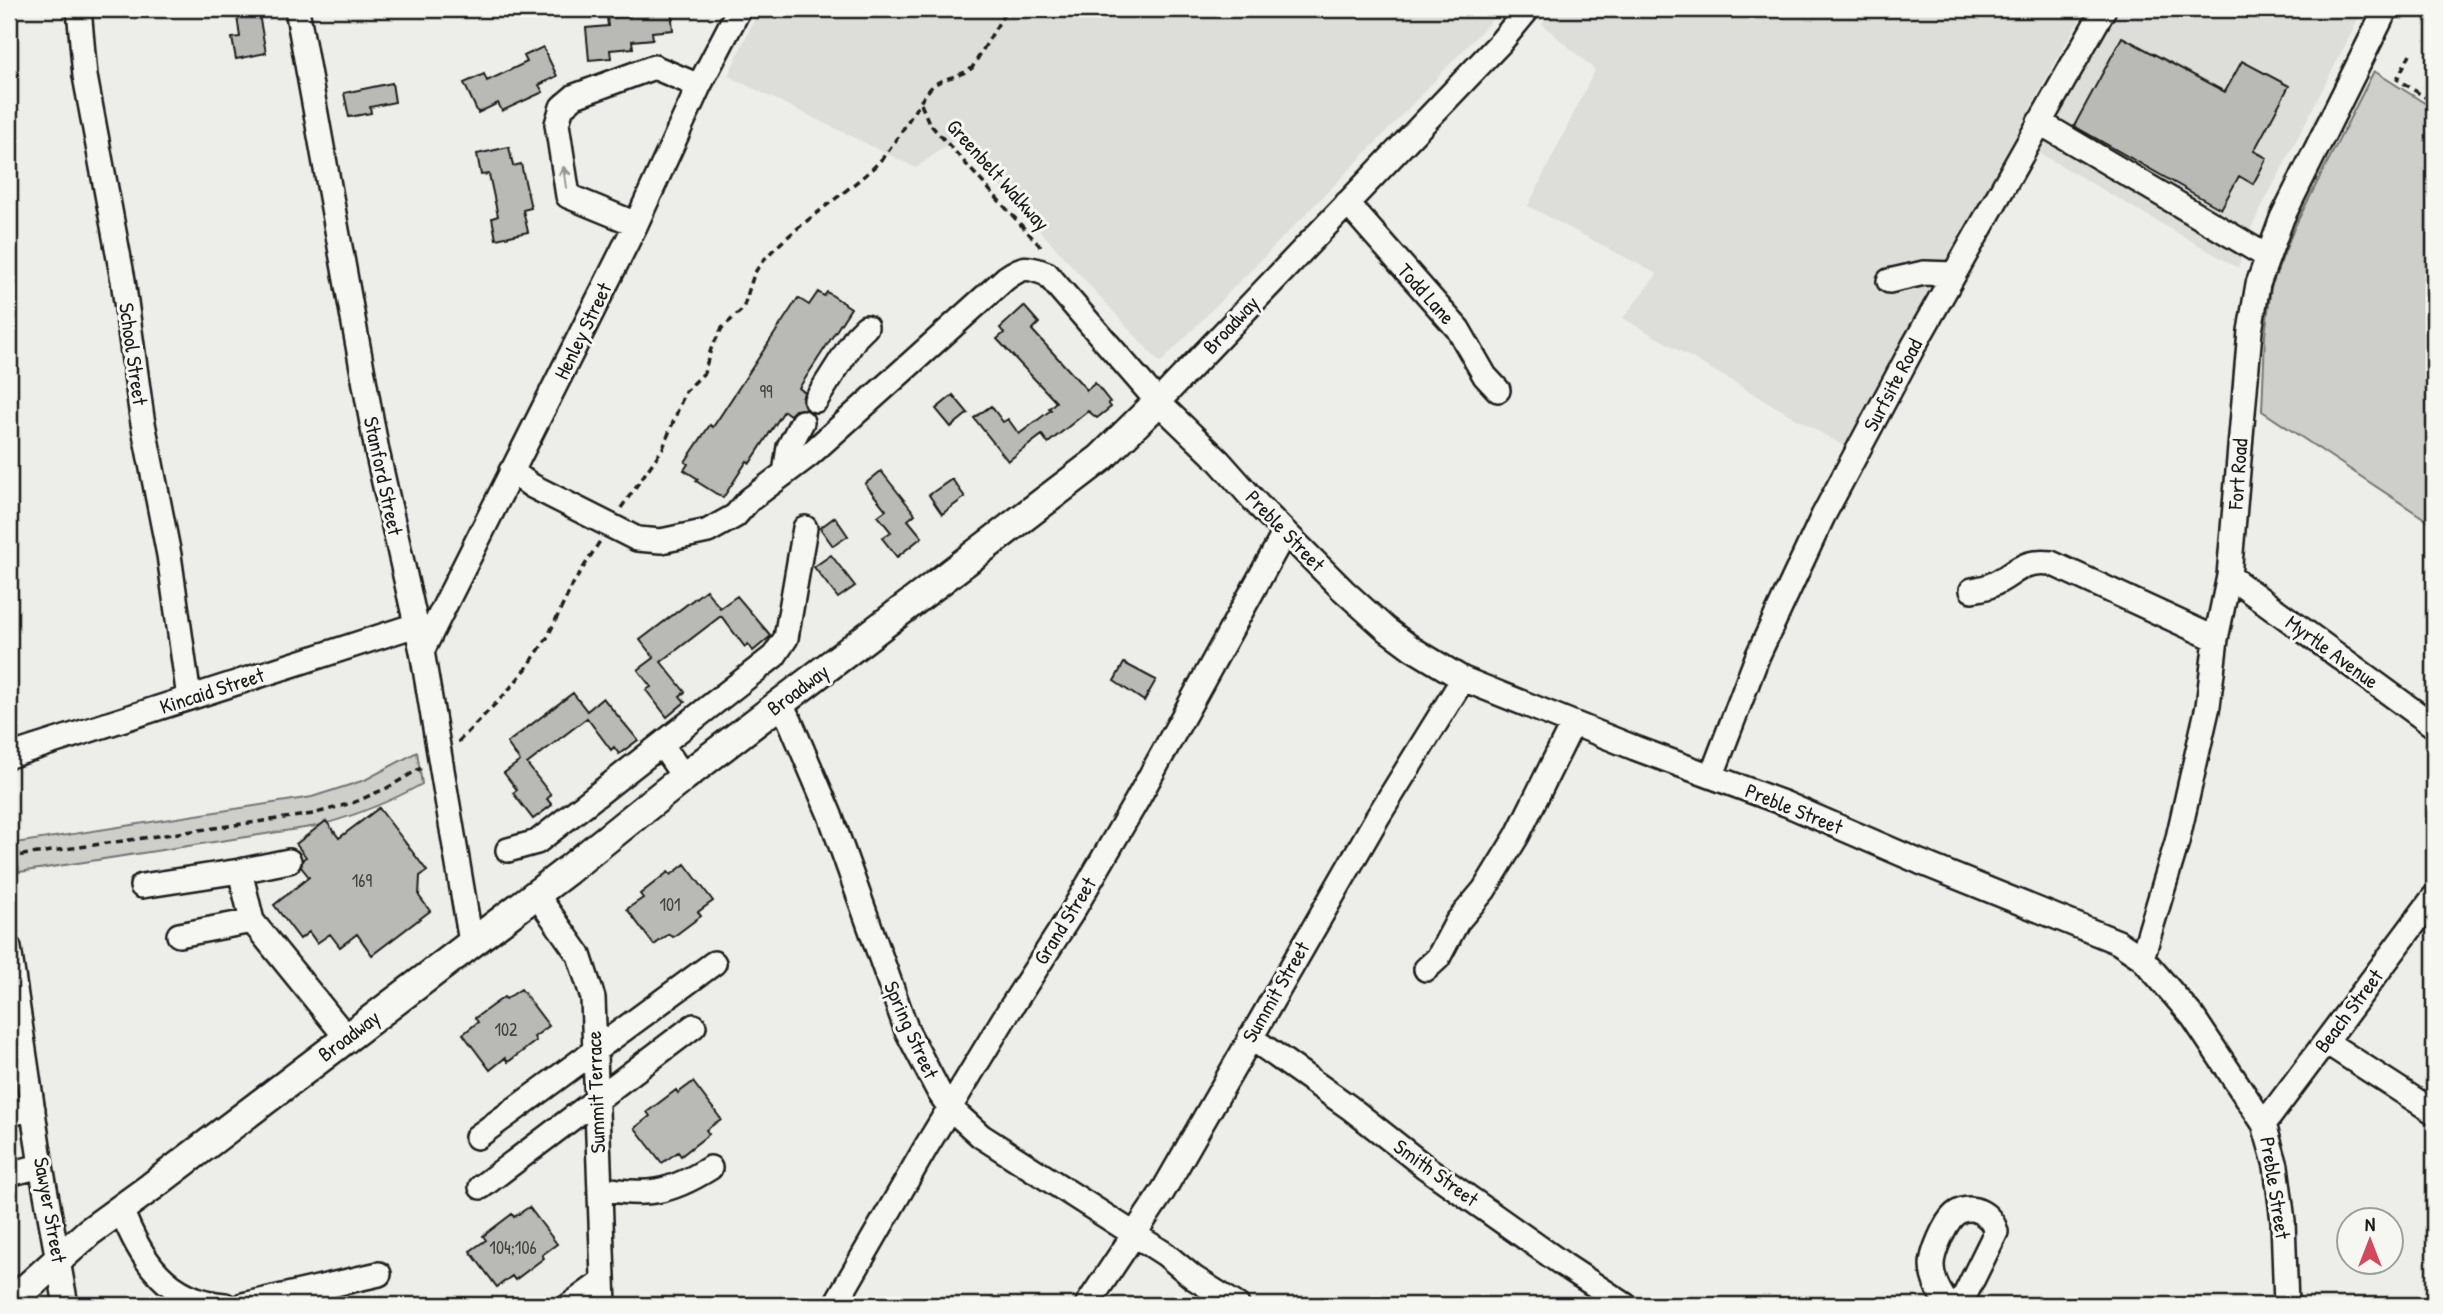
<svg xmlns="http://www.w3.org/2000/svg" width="2443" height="1314" viewBox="0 0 2443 1314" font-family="'Patrick Hand',sans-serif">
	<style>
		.built { fill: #ddddda }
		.green { fill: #cececb; stroke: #757574; stroke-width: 2 }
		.building { fill: #b9b9b6; stroke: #1c1c1c; stroke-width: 2 }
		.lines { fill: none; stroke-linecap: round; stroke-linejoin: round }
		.minor-casing { stroke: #1c1c1c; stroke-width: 28 }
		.major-casing { stroke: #1c1c1c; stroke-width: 33 }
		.path { stroke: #1c1c1c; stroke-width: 3.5; stroke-dasharray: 7 5; stroke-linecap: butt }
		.minor { stroke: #f6f6f2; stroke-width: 23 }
		.major { stroke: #f6f6f2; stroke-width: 28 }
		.oneway { stroke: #949492 }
		.labels { text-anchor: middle; stroke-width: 6; stroke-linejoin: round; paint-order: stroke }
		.number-label { font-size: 18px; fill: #434342 }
		.street-label { font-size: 21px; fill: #1c1c1c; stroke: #f6f6f2 }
	</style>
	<rect width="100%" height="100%" fill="#edede9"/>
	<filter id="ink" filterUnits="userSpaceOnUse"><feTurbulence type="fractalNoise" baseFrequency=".0143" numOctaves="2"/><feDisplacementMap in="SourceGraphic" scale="14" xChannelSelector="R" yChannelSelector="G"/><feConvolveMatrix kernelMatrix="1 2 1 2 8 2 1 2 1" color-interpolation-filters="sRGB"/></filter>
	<g filter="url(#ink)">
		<!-- built -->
		<path class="built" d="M759 9H1502L1385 133 1160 363 956 138 916 168 728 76Z
			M1554 9H2087L2068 39 1847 448 1623 318 1657 274 1528 206 1595 70 1542 24Z
			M2115 9H2358V18L2353 30 2249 232 2238 268 2036 151Z"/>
		<!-- green -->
		<path class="green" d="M2374 71 2434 109V525L2262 411 2265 336 2271 287 2295 226Z
			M417 752 422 784C388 803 354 816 317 826L19 872 15 843 312 797 365 780Z"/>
		<!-- building -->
		<path class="building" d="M236 9H258L266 53 236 59 232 38 240 37Z
			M629 9H671L673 30 652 32 653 39 632 41 633 48 610 50 611 58 589 60 586 28 608 26 607 18 630 16Z
			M2122 37 2225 92 2242 61 2289 86 2254 151 2267 158 2253 184 2239 176 2221 209 2074 126Z
			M543 47 557 76 539 85 543 92 502 111 498 103 478 113 464 83 484 74 487 81 527 62 524 56Z
			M392 83 395 102 370 107 371 113 349 117 344 93Z
			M509 147 513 166 521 164 531 208 523 210 528 232 496 239 492 218 498 216 489 174 481 175 477 154Z
			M818 292 824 296 827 292 851 308 799 388 804 392 802 400 806 409 795 410 790 415 784 411 750 463 747 461 723 498 696 481 698 479 684 470 688 464 685 462 710 425 713 427 798 298 809 305Z
			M1024 306 1039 323 1032 330 1087 390 1095 383 1110 402 1108 403 1111 407 1097 418 1088 411 1048 443 1042 435 1008 461 974 418 991 406 1003 422 1008 419 1019 434 1051 410 1049 408 1056 402 997 339 1004 333 1000 328Z
			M953 395 968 413 951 427 936 409Z
			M881 471 915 514 908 520 922 537 897 557 882 538 891 532 878 516 886 510 865 484Z
			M952 479 965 497 942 514 929 495Z
			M835 517 848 536 833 546 820 528Z
			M831 555 855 586 838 598 814 567Z
			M706 590 720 608 737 596 771 636 753 651 748 644 745 647 721 616 661 662 685 692 680 696 685 702 667 717 646 690 651 687 638 670 654 658 640 640Z
			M1124 663 1156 680 1144 701 1114 681Z
			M573 693 587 711 603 698 638 740 619 754 614 747 611 750 587 718 527 764 551 795 547 799 552 805 533 819 513 793 517 790 504 773 520 761 507 743Z
			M379 808 427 871 420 876 419 896 430 911 372 955 357 934 340 947 330 934 317 943 309 932 300 939 274 905 309 877 301 867 303 859 306 857 296 844 326 821 339 838Z
			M685 864 713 901 698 912 701 916 673 937 669 934 654 945 627 909 643 898 640 894 668 872 671 875Z
			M521 989 549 1026 534 1037 536 1041 508 1062 505 1058 490 1070 463 1034 478 1022 475 1018 504 997 506 999Z
			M693 1082 721 1119 706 1130 709 1134 681 1156 678 1152 662 1163 635 1128 650 1116 647 1112 676 1090 678 1093Z
			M529 1207 557 1244 542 1255 544 1258 515 1280 512 1276 497 1287 470 1251 486 1240 483 1236 512 1214 514 1217Z"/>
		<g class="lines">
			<!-- minor casing -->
			<g class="minor-casing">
				<path id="minor" d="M79 9 85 76 123 280 142 418 169 555 189 698
					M297 9 377 451 422 651 471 942
					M2039 122 2268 257
					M1347 203 1458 329 1485 376 1498 390
					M636 224 568 196 557 124 562 107 575 96 654 67 699 86
					M1889 281 1924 273 1954 274
					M816 400 856 337 866 327
					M1158 402 1500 43 1528 9
					M511 471 532 486 637 539 661 541 708 531 735 516 749 500 809 455 1006 278C1023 266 1027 266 1047 274L1158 402 1219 461 1259 506 1343 590 1386 629 1413 649 1463 679 1635 748 1786 804 1920 862 2118 942 2142 958 2193 1017 2264 1124 2276 1166 2283 1221 2286 1305
					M785 473 789 447 802 422
					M2229 576 2434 726
					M1972 590C1978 589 1984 588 1989 586 2015 576 2019 559 2051 563L2216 639
					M422 651 636 224 699 86 739 9
					M780 704 790 721 830 815 907 1031 939 1092 950 1108 981 1136 1165 1254 1194 1278 1237 1305
					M662 745 684 777
					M9 756 416 625
					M1712 775 1758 655 1823 516 1913 347 2104 9
					M508 850 537 842 774 656 786 638 805 528
					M240 871 289 861
					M142 886 240 871 252 921 346 1037
					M536 894 579 955 593 998 604 1305
					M179 935 252 921
					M9 948 41 1166 66 1305
					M2142 958 2177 842 2208 706 2216 639 2229 576 2250 331 2258 284 2282 218 2386 9
					M1426 969 1438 958 1457 922 1484 890 1517 836 1573 723
					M1250 1037 1349 1107 1424 1166 1564 1265 1625 1305
					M2326 1042 2434 1112
					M9 1114 33 1109
					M2264 1124 2434 897
					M477 1137 714 963
					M9 1174 41 1166
					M481 1187 694 1026
					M600 1188C646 1197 670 1193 710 1168
					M121 1209C140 1259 167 1301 225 1305
					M243 1305 379 1274
					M570 1305 603 1281
					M835 1305 926 1147 1003 1020 1071 914 1136 802 1285 532
					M1087 1305 1163 1191 1377 818 1463 679
					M1948 1305C1940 1293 1932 1280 1932 1265 1932 1253 1945 1223 1954 1215 1970 1201 1992 1214 1996 1232L1960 1305"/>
			</g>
			<!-- major casing -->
			<g class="major-casing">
				<path id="major" d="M9 1304 89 1232 151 1187 568 870 684 777 1101 458 1158 402"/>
			</g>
			<!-- path -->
			<path class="path" d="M2410 54 2397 79 2434 103
				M921 104 929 123 1040 246 1039 250
				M621 508 663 448 685 392 704 373 711 349 722 328 743 309 754 274 761 263C793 227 836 201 872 169 897 146 909 115 929 90 939 77 959 78 972 68L1007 9
				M458 742 505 694 526 669 547 638 573 584 600 541
				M9 857 313 814 355 802 387 788 421 768"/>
			<!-- minor -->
			<use href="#minor" class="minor"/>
			<!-- major -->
			<use href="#major" class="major"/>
		</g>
		<!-- one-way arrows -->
		<defs><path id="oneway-shaft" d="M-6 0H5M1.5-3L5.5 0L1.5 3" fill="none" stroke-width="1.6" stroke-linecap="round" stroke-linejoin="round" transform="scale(1.75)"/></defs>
		<use class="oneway" href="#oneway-shaft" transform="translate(565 177) rotate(-98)"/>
	</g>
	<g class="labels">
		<!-- number labels -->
		<g class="number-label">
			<text x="766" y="398">99</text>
			<text x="362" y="887">169</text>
			<text x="670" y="911">101</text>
			<text x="506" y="1036">102</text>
			<text x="513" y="1254">104;106</text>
		</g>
		<!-- street labels -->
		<g class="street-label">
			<text transform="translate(998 175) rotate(48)" y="7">Greenbelt Walkway</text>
			<text transform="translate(1426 294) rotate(48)" y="7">Todd Lane</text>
			<text transform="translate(1231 325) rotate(-47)" y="7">Broadway</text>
			<text transform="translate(583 331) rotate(-64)" y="7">Henley Street</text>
			<text transform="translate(133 354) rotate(82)" y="7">School Street</text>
			<text transform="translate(1893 385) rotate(-62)" y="7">Surfsite Road</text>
			<text transform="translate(2238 474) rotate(-86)" y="7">Fort Road</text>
			<text transform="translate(383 476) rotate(78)" y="7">Stanford Street</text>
			<text transform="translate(1285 531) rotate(46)" y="7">Preble Street</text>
			<text transform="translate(2332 652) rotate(36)" y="7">Myrtle Avenue</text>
			<text transform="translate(798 690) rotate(-37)" y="7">Broadway</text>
			<text transform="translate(212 691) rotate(-18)" y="7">Kincaid Street</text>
			<text transform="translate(1794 809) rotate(22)" y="7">Preble Street</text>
			<text transform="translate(1065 921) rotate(-58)" y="7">Grand Street</text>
			<text transform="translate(1276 992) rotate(-60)" y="7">Summit Street</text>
			<text transform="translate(2349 1011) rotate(-53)" y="7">Beach Street</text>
			<text transform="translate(911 1030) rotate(66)" y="7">Spring Street</text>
			<text transform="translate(349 1036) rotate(-37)" y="7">Broadway</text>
			<text transform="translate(596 1092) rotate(-92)" y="7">Summit Terrace</text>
			<text transform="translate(1436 1173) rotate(36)" y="7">Smith Street</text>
			<text transform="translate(2275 1188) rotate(81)" y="7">Preble Street</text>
			<text transform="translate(50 1210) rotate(80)" y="7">Sawyer Street</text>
		</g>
	</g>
	<!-- margin -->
	<rect width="2443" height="1314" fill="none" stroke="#f6f6f2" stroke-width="35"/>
	<rect x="18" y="18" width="2408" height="1279" fill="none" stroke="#1c1c1c" stroke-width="2.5" filter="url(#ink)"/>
	<!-- north arrow -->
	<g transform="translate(2370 1241)"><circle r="33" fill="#f6f6f2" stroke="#9f9f9c" stroke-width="2"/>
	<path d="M0-5L12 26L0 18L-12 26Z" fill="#d1495b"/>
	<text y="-10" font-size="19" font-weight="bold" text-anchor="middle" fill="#1c1c1c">N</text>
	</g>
</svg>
